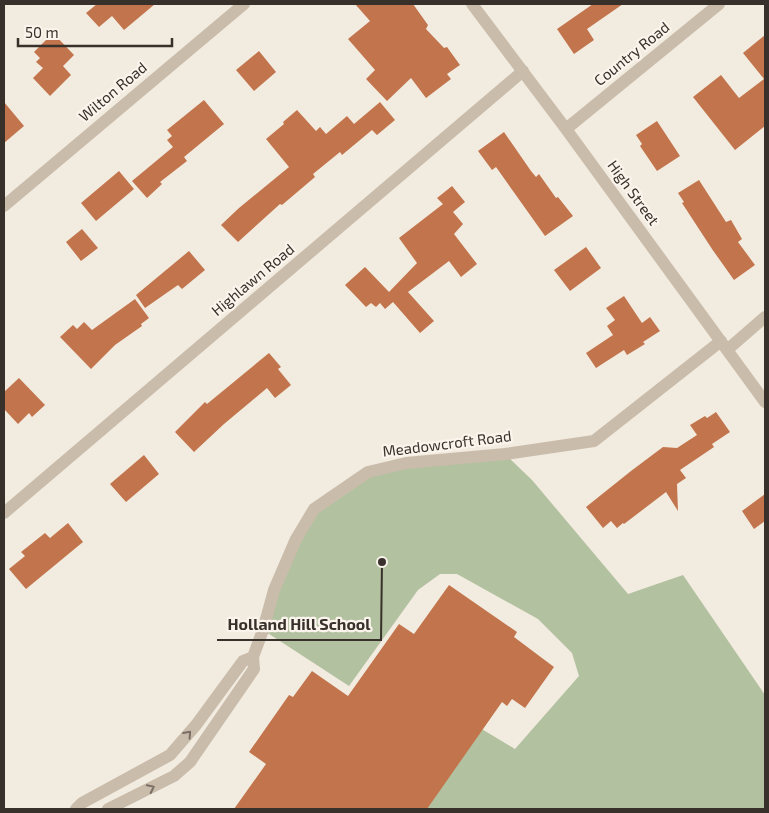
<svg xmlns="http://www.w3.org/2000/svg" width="769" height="813" viewBox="0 0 769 813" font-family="'Exo 2',sans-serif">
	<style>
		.green { fill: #b2c19f }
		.building { fill: #c2754d }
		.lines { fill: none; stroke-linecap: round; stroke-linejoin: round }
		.street { stroke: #cabcab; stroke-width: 12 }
		.oneway { stroke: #7a6f64 }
		.labels { text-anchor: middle; stroke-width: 4.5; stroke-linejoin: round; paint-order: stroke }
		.street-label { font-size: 15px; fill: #38302a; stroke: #faf4ec }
		.leader { fill: none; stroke: #38302a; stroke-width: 2 }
		.callout-dot { fill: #38302a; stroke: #faf4ec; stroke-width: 2 }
		.callout-label { font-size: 16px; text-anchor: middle; font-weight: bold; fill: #38302a; stroke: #faf4ec; stroke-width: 4.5; stroke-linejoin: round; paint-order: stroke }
	</style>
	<rect width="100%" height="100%" fill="#f2ebdf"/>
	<!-- green -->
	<path class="green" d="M505 454 532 480 628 594 683 575 765 695V809H411L406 806 470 722 515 749 579 676 572 653 538 619 457 574H440L418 590 349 686 263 630 314 509 368 472Z"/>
	<!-- building -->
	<path class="building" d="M97 4H155L124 30 112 16 99 27 86 13Z
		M355 4H413L428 25 426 29 444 48 447 47 460 65 447 74 451 79 426 98 411 78 387 101 366 79 375 70 348 39 370 21Z
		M593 4H623L587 29 594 40 574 54 557 29Z
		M53 33 74 55 63 66 71 75 50 96 33 78 43 68 36 62 40 58 34 52Z
		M765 35V126L735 150 693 97 721 75 739 98 764 79 743 53Z
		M259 51 276 72 254 91 236 70Z
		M204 100 224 124 184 157 187 161 160 182 162 184 147 198 132 181 173 147 167 140 172 136 167 130Z
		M4 102 24 126 4 143Z
		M380 102 395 120 377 135 372 130 342 155 340 152 313 174 315 177 282 205 280 204 238 242 221 225 239 208 289 167 266 139 284 124 283 122 297 110 316 131 320 127 326 134 347 116 354 124Z
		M657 121 680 156 657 171 640 146 642 144 636 135Z
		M504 132 531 171 536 177 539 174 556 198 558 197 573 216 545 236 496 167 492 170 478 151Z
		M119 171 134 189 96 221 81 203Z
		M699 180 726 222 731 220 742 239 738 242 755 265 734 280 712 249 682 203 684 202 678 193Z
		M452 186 465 202 453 212 463 224 454 234 477 264 461 277 449 261 408 292 434 321 420 333 393 302 385 309 380 303 376 307 371 303 366 307 345 285 365 267 389 292 417 263 399 238 443 204 437 198Z
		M82 229 98 248 81 261 66 242Z
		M586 247 601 268 570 291 554 270Z
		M189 251 205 270 182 289 178 285 145 308 136 295Z
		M624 296 642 323 650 317 660 331 643 342 645 344 627 355 624 350 596 368 586 353 613 335 607 326 615 320 606 308Z
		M135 299 149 318 141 324 142 326 115 345 91 369 60 337 73 325 77 329 84 322 92 330Z
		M269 353 281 367 278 369 291 385 275 398 267 388 224 424 194 452 175 432 205 402 207 404Z
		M19 378 45 405 32 417 29 413 18 424 4 409V392Z
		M716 412 730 432 712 444 714 447 680 470 686 478 677 484 678 511 666 492 624 524 623 523 617 528 611 521 603 528 586 507 631 471 663 447 677 448 697 435 690 425 705 416 707 418Z
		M144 455 159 474 126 502 110 484Z
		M765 494V521L754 529 742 511Z
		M68 523 83 542 26 589 9 569 25 556 21 552 45 533 50 538Z
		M449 585 517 632 514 637 554 667 525 708 512 699 507 706 502 702 427 809H234L266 764 249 752 289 695 293 697 312 671 348 696 399 624 414 634Z"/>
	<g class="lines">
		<!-- street -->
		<path class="street" d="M472 4 566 129 765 402
			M566 129 719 4
			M4 206 244 4
			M727 350 765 317
			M4 513 523 71
			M76 809 82 803 170 755 196 725 243 661 253 657
			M108 809 174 776 190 762 254 669 253 657 263 630 274 590 296 539 314 509 368 472 406 463 505 454 594 441 721 341"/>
	</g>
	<!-- one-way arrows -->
	<defs><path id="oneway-chevron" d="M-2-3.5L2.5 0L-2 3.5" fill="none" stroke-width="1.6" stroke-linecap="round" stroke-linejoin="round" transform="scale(1.25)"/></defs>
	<g class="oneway">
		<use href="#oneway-chevron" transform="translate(188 734) rotate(-48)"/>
		<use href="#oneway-chevron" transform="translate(151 788) rotate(-26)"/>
	</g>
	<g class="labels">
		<!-- street labels -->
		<g class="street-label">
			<text transform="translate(632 54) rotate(-39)" y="5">Country Road</text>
			<text transform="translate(113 92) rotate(-40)" y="5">Wilton Road</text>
			<text transform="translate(633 193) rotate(54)" y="5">High Street</text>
			<text transform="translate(253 280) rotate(-40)" y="5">Highlawn Road</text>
			<text transform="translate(447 444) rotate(-7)" y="5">Meadowcroft Road</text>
		</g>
	</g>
	<!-- callouts -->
	<path class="leader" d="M382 562L381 640H217"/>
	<circle class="callout-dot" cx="382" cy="562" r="5"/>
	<g class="callout-label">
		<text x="299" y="630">Holland Hill School</text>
	</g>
	<!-- border -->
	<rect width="769" height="813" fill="none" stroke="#38302a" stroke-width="10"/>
	<!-- scale -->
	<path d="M18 38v8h154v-8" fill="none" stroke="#38302a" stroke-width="2.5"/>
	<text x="25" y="38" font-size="15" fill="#38302a" stroke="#faf4ec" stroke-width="4" paint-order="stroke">50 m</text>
</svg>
